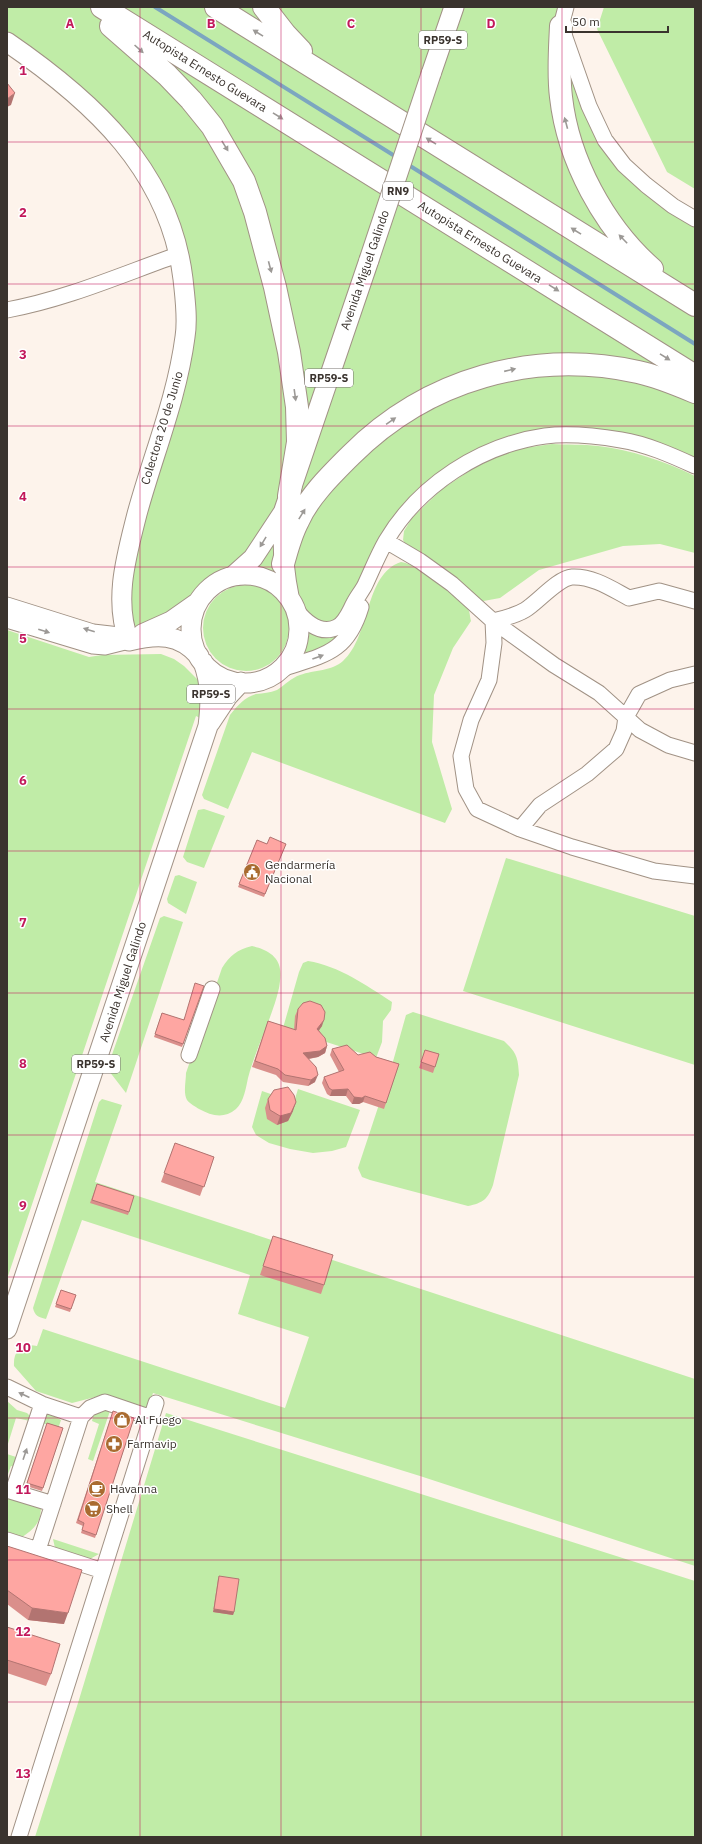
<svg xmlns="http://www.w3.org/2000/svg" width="702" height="1844" viewBox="0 0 702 1844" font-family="'IBM Plex Sans',sans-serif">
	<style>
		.green { fill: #c0eca7 }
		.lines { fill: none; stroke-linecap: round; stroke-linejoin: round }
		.stream { stroke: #7ca6c0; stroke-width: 4 }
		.minor-casing { stroke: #a19285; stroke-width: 17 }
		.major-casing { stroke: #a19285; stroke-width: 21 }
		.highway-casing { stroke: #a19285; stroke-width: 24 }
		.minor { stroke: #fff; stroke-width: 15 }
		.major { stroke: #fff; stroke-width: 19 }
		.highway { stroke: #fff; stroke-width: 22 }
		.major-bridge-casing { stroke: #a19285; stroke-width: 21; stroke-linecap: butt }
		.major-bridge { stroke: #fff; stroke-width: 19 }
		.wall { fill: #da8f8b }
		.shaded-wall { fill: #b27471 }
		.building { fill: #fea6a2; stroke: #b27471 }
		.oneway { fill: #9c9996 }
		.grid { fill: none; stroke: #c2185b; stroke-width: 1; stroke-opacity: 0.55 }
		.labels { text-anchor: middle; stroke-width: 3; stroke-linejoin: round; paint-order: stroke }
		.shield { fill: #fff; stroke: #75706d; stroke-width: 1 }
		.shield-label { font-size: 11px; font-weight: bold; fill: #3a332e }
		.street-label { font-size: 12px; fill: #3a332e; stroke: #fff }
		.poi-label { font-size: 12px; fill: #3a332e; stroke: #fff; text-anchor: start }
		.grid-label { font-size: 13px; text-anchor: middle; font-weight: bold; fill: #c2185b; stroke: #fff; stroke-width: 3; stroke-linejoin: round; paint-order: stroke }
	</style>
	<rect width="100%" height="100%" fill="#fdf3eb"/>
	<!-- green -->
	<path class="green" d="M7 7H566L561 26 605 140 695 219V466L622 440 513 444 424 494 346 619 312 626C301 613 291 598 279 586 264 572 235 571 218 582 208 588 204 597 196 603 178 615 157 625 138 635L122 594 180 370V254L130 150 7 42Z
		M604 7H695V189L667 172 597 29Z
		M552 444C567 445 583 444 598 446 632 450 664 461 695 476V553L660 544 623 546 539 570 500 598 478 602 407 547 403 540 404 531 412 518 442 489 483 462 517 449Z
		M401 562C420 565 460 593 469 611 470 614 470 618 471 621L453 648 434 695 432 742 452 809 445 823 252 752 228 809 204 799 202 795 230 715C237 706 245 697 256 694 263 693 270 693 277 690 285 685 291 678 300 675 314 670 332 671 343 661 371 636 364 574 401 562Z
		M203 628a43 43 0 1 1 86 0a43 43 0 1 1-86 0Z
		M7 630 89 657 102 655 161 654 174 659 184 666 202 684 200 718 196 716 7 1279Z
		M305 630 320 636 342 631 338 640 310 653 302 652 306 641Z
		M204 809 225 816 204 868 187 862 183 857 198 810Z
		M506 858 695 916V1065L463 991Z
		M179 875 197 882 186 914 168 903 167 899 175 876Z
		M164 916 183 922 126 1093 109 1071 108 1066 160 918Z
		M252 946C265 949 278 955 280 969 281 975 280 982 279 988 272 1019 256 1047 248 1078 246 1087 244 1102 236 1109 224 1119 212 1116 199 1109 196 1107 190 1104 187 1100 183 1093 186 1081 186 1073L222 968C230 955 237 950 252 946Z
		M308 961C339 966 366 985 392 1002L391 1010 383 1021 382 1042 376 1058 283 1028 299 972 303 963Z
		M413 1012 504 1041C517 1053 518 1058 519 1075L493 1185C488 1199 483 1203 468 1206L370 1180 362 1177 358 1168 392 1065 406 1015Z
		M298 1089 360 1110 346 1147 332 1151 313 1153 290 1149 269 1143 256 1135 252 1127 262 1091 294 1102Z
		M102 1099 122 1105 95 1182 695 1379V1566L420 1476 153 1393 148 1409 103 1395 72 1403 36 1391 14 1366C13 1350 22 1343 37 1346L43 1329 285 1408 309 1337 238 1314 250 1275 82 1220 46 1319C38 1317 35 1316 33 1308L99 1102Z
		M7 1401 17 1410 27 1413 31 1417 30 1421 16 1418 7 1447Z
		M104 1409 110 1411 93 1461 88 1459 99 1424 92 1421 94 1413Z
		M49 1413 61 1420 59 1426 57 1428 42 1423 45 1414Z
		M166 1413 695 1581V1837H35L78 1703Z
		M7 1454 16 1457 14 1467 11 1466 8 1474Z
		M7 1497 41 1506C41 1523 35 1528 21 1538L7 1533Z
		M53 1539 99 1554 90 1559 55 1548Z"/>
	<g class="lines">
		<!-- stream -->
		<path class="stream" d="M155 7 398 158
			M407 164 695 344"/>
		<!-- minor casing -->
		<g class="minor-casing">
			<path id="minor" d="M566 7 561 26 589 106 605 140 624 165 646 185 673 206 695 219
				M7 310C67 299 123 274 180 254
				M386 541 420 561 452 584 493 621 554 665 599 693 640 730 668 745 695 753
				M695 601 659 591 629 598C612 589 593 576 572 577 558 578 537 603 525 610 515 616 505 618 493 621L494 643 489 680 471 720 461 756 466 789 477 809 520 829 572 847 654 871 695 876
				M7 605 93 632 128 636
				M296 610C305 621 320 636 337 627 346 622 349 612 354 603 357 597 362 591 365 585 372 570 378 555 386 541 419 485 481 445 545 436 570 433 597 436 621 440 646 444 671 455 695 466
				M7 620 93 646 105 647 129 641
				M281 669C323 655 347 654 361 607
				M520 829 540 805 587 774 616 749 624 731 626 717 639 694 670 680 695 674
				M189 1055 212 989
				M7 1387 42 1404 81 1417
				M7 1490 53 1504
				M13 1491 42 1404
				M7 1540 103 1571
				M38 1550 81 1417 90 1408 105 1402 152 1418
				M19 1837 156 1403"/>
		</g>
		<!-- major casing -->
		<g class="major-casing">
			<path id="major" d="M7 42C93 101 170 171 183 279 185 298 188 319 185 337 177 398 153 455 137 514 127 554 113 600 129 641 157 634 179 633 199 656
				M431 74 454 7
				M234 575 253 558 284 511
				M191 629a54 54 0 1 1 108 0a54 54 0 1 1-108 0Z
				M289 596C283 567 282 539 284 510L369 260
				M142 634 171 621 198 602
				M210 723 228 696 241 682
				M7 1329 208 726C211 703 211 684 203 662"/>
		</g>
		<!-- highway casing -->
		<g class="highway-casing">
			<path id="highway" d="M102 7 695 376
				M216 7 695 305
				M264 7 285 34 301 51
				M111 26 167 75 191 100 212 126 244 181 255 212 275 287 289 352 297 407 298 442 289 496
				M561 26C560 49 558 73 561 97 568 160 604 227 652 269
				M283 564C287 549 291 534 298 521 309 496 332 474 351 455 427 379 533 349 638 372 657 376 676 384 695 392"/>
		</g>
		<!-- minor -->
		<use href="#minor" class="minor"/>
		<!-- major -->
		<use href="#major" class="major"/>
		<!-- highway -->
		<use href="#highway" class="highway"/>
		<!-- major-bridge casing -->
		<g class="major-bridge-casing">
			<path id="major-bridge" d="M369 260 431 74"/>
		</g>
		<!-- major-bridge -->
		<use href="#major-bridge" class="major-bridge"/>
	</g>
	<!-- wall -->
	<path class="wall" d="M257 840 267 844H286L264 897 238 887Z
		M204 986 182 1047 154 1037 162 1013 183 1020Z
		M298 1009 322 1026 319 1030 327 1046 325 1053 318 1057 309 1059 315 1082 308 1086 283 1082 276 1075 252 1067 268 1021 294 1030 295 1016Z
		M332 1049 358 1055 376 1057 399 1064 384 1109 363 1102 359 1104H352L346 1096H330L327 1094 322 1083 324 1077 339 1072 330 1055Z
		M425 1050 439 1054 433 1073 419 1068Z
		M268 1099 293 1111 288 1121 277 1125 267 1119 265 1108Z
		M175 1143 214 1157 200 1196 161 1182Z
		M97 1184 134 1196 128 1215 90 1203Z
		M273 1236 324 1285 321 1294 260 1275Z
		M61 1290 76 1295 70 1312 55 1307Z
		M113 1411 134 1418 95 1538 81 1533 83 1526 76 1523Z
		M47 1423 63 1428 42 1491 26 1486Z
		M7 1546 64 1624 28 1620 7 1604Z
		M219 1576 234 1612 233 1615 213 1612 218 1579Z
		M7 1627 51 1674 46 1686 7 1673Z"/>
	<!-- shaded-wall -->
	<path class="shaded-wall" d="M15 93 11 105 7 107V99Z
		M324 1020 322 1026 315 1036 317 1029Z
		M327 1046 325 1053 318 1057 301 1060 303 1053Z
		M318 1075 315 1082 308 1086 311 1080Z
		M348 1089 346 1096H330L332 1090Z
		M365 1096 363 1102 359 1104H352L354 1097Z
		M296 1102 293 1111 288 1121 277 1125 280 1116Z
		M32 1608 68 1613 64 1624 28 1620Z
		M214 1609 234 1612 233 1615 213 1612Z"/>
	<!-- building -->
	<path class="building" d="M7 83 15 93 7 99Z
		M270 837 286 844 265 894 239 884 257 840 267 844Z
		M195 983 204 986 183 1044 155 1034 162 1013 184 1020Z
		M310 1001 321 1005 325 1012 324 1020 317 1029 325 1038 327 1046 320 1051 303 1053 316 1067 318 1075 311 1080 285 1075 278 1069 255 1061 268 1021 296 1030 298 1009 303 1003Z
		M347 1045 358 1055 370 1052 376 1057 399 1064 386 1103 365 1096 362 1098 354 1097 348 1089 332 1090 329 1088 324 1077 344 1070 332 1049Z
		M425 1050 439 1054 435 1067 421 1062Z
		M288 1087 294 1095 296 1102 291 1113 280 1116 270 1110 268 1099 274 1090Z
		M175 1143 214 1157 204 1187 164 1173Z
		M97 1184 134 1196 129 1212 92 1200Z
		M273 1236 333 1255 324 1285 263 1266Z
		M61 1290 76 1295 71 1309 56 1304Z
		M113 1411 134 1418 96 1535 82 1530 84 1523 78 1520Z
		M47 1423 63 1428 43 1488 27 1483Z
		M7 1546 82 1570 68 1613 32 1608 7 1590Z
		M219 1576 239 1579 234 1612 214 1609Z
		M7 1627 60 1644 51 1674 7 1660Z"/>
	<!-- one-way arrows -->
	<defs><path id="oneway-solid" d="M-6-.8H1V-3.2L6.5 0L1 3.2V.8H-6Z"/></defs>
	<g class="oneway">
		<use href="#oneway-solid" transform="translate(258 33) rotate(-148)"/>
		<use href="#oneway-solid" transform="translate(139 49) rotate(42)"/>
		<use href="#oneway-solid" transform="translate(278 116) rotate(32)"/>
		<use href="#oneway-solid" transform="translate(566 123) rotate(-105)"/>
		<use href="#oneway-solid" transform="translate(431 141) rotate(-148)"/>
		<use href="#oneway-solid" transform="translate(225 146) rotate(58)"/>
		<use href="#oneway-solid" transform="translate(576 231) rotate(-148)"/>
		<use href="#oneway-solid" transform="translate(623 239) rotate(-134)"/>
		<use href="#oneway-solid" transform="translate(270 267) rotate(75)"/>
		<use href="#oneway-solid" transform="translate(554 288) rotate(32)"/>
		<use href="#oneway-solid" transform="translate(665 357) rotate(32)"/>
		<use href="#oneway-solid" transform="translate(510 370) rotate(-13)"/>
		<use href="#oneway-solid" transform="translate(295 395) rotate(82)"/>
		<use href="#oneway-solid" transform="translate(391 421) rotate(-35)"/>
		<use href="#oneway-solid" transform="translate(302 514) rotate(-58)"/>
		<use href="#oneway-solid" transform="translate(263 542) rotate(121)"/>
		<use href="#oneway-solid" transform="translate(89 630) rotate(-163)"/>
		<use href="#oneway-solid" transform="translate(44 631) rotate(17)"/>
		<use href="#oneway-solid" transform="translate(318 657) rotate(-20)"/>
		<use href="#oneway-solid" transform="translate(24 1395) rotate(-155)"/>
		<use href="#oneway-solid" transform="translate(25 1454) rotate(-71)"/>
	</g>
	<!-- grid -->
	<path class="grid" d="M140 7V1837M281 7V1837M421 7V1837M562 7V1837M7 142H695M7 284H695M7 426H695M7 567H695M7 709H695M7 851H695M7 993H695M7 1135H695M7 1277H695M7 1418H695M7 1560H695M7 1702H695"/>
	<!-- icons -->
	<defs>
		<g id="civic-disc" transform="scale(0.9)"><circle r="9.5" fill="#a96b30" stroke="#fff"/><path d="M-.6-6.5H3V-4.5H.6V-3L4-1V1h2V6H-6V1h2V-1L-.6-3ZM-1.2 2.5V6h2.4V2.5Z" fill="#fff"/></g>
		<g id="shop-disc" transform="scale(0.9)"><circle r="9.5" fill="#a96b30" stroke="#fff"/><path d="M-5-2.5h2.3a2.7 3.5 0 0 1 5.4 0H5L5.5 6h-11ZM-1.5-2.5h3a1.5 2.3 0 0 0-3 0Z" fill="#fff"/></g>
		<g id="pharmacy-disc" transform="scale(0.9)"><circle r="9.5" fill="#a96b30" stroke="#fff"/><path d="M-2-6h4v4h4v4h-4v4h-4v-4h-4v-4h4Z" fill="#fff"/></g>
		<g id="cafe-disc" transform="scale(0.9)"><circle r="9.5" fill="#a96b30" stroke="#fff"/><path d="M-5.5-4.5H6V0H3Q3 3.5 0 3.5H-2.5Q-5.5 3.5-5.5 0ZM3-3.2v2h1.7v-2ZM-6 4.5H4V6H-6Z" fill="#fff"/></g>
		<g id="supermarket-disc" transform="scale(0.9)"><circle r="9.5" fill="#a96b30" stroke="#fff"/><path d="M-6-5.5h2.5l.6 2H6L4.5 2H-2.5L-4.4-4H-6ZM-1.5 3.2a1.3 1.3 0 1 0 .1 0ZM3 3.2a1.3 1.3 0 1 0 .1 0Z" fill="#fff"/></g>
	</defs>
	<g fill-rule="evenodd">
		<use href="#civic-disc" x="252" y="872"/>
		<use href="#shop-disc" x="122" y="1420"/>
		<use href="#pharmacy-disc" x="114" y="1444"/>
		<use href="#cafe-disc" x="97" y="1489"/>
		<use href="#supermarket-disc" x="93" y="1509"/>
	</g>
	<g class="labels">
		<!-- shield labels -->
		<g class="shield">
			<rect x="419" y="31" width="48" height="18" rx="3"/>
			<rect x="383" y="182" width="30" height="18" rx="3"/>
			<rect x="305" y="369" width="48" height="18" rx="3"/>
			<rect x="187" y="685" width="48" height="18" rx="3"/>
			<rect x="72" y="1055" width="48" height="18" rx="3"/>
		</g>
		<g class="shield-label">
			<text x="443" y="44">RP59-S</text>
			<text x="398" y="195">RN9</text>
			<text x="329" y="382">RP59-S</text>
			<text x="211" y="698">RP59-S</text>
			<text x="96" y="1068">RP59-S</text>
		</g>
		<!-- street labels -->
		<g class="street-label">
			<text transform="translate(205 71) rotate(32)" y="4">Autopista Ernesto Guevara</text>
			<text transform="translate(480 242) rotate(32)" y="4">Autopista Ernesto Guevara</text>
			<text transform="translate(365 270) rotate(-71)" y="4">Avenida Miguel Galindo</text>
			<text transform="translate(162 428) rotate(-73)" y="4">Colectora 20 de Junio</text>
			<text transform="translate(123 982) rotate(-72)" y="4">Avenida Miguel Galindo</text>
		</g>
		<!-- poi labels -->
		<g class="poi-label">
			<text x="265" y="869">Gendarmería<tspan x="265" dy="14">Nacional</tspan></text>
			<text x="135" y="1424">Al Fuego</text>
			<text x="127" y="1448">Farmavip</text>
			<text x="110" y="1493">Havanna</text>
			<text x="106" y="1513">Shell</text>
		</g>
	</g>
	<g class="grid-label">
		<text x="70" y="28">A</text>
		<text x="211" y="28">B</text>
		<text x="351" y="28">C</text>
		<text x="491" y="28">D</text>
		<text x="23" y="75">1</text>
		<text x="23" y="217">2</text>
		<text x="23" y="359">3</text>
		<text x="23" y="501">4</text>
		<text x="23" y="643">5</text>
		<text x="23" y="785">6</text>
		<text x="23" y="927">7</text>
		<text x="23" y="1068">8</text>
		<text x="23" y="1210">9</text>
		<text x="23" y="1352">10</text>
		<text x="23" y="1494">11</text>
		<text x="23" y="1636">12</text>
		<text x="23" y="1778">13</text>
	</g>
	<!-- border -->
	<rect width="702" height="1844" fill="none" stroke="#3a332e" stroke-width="16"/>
	<!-- scale -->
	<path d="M566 26v6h102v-6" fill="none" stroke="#3a332e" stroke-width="2"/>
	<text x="572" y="26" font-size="12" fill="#3a332e" stroke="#ffffff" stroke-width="3" paint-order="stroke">50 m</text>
</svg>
